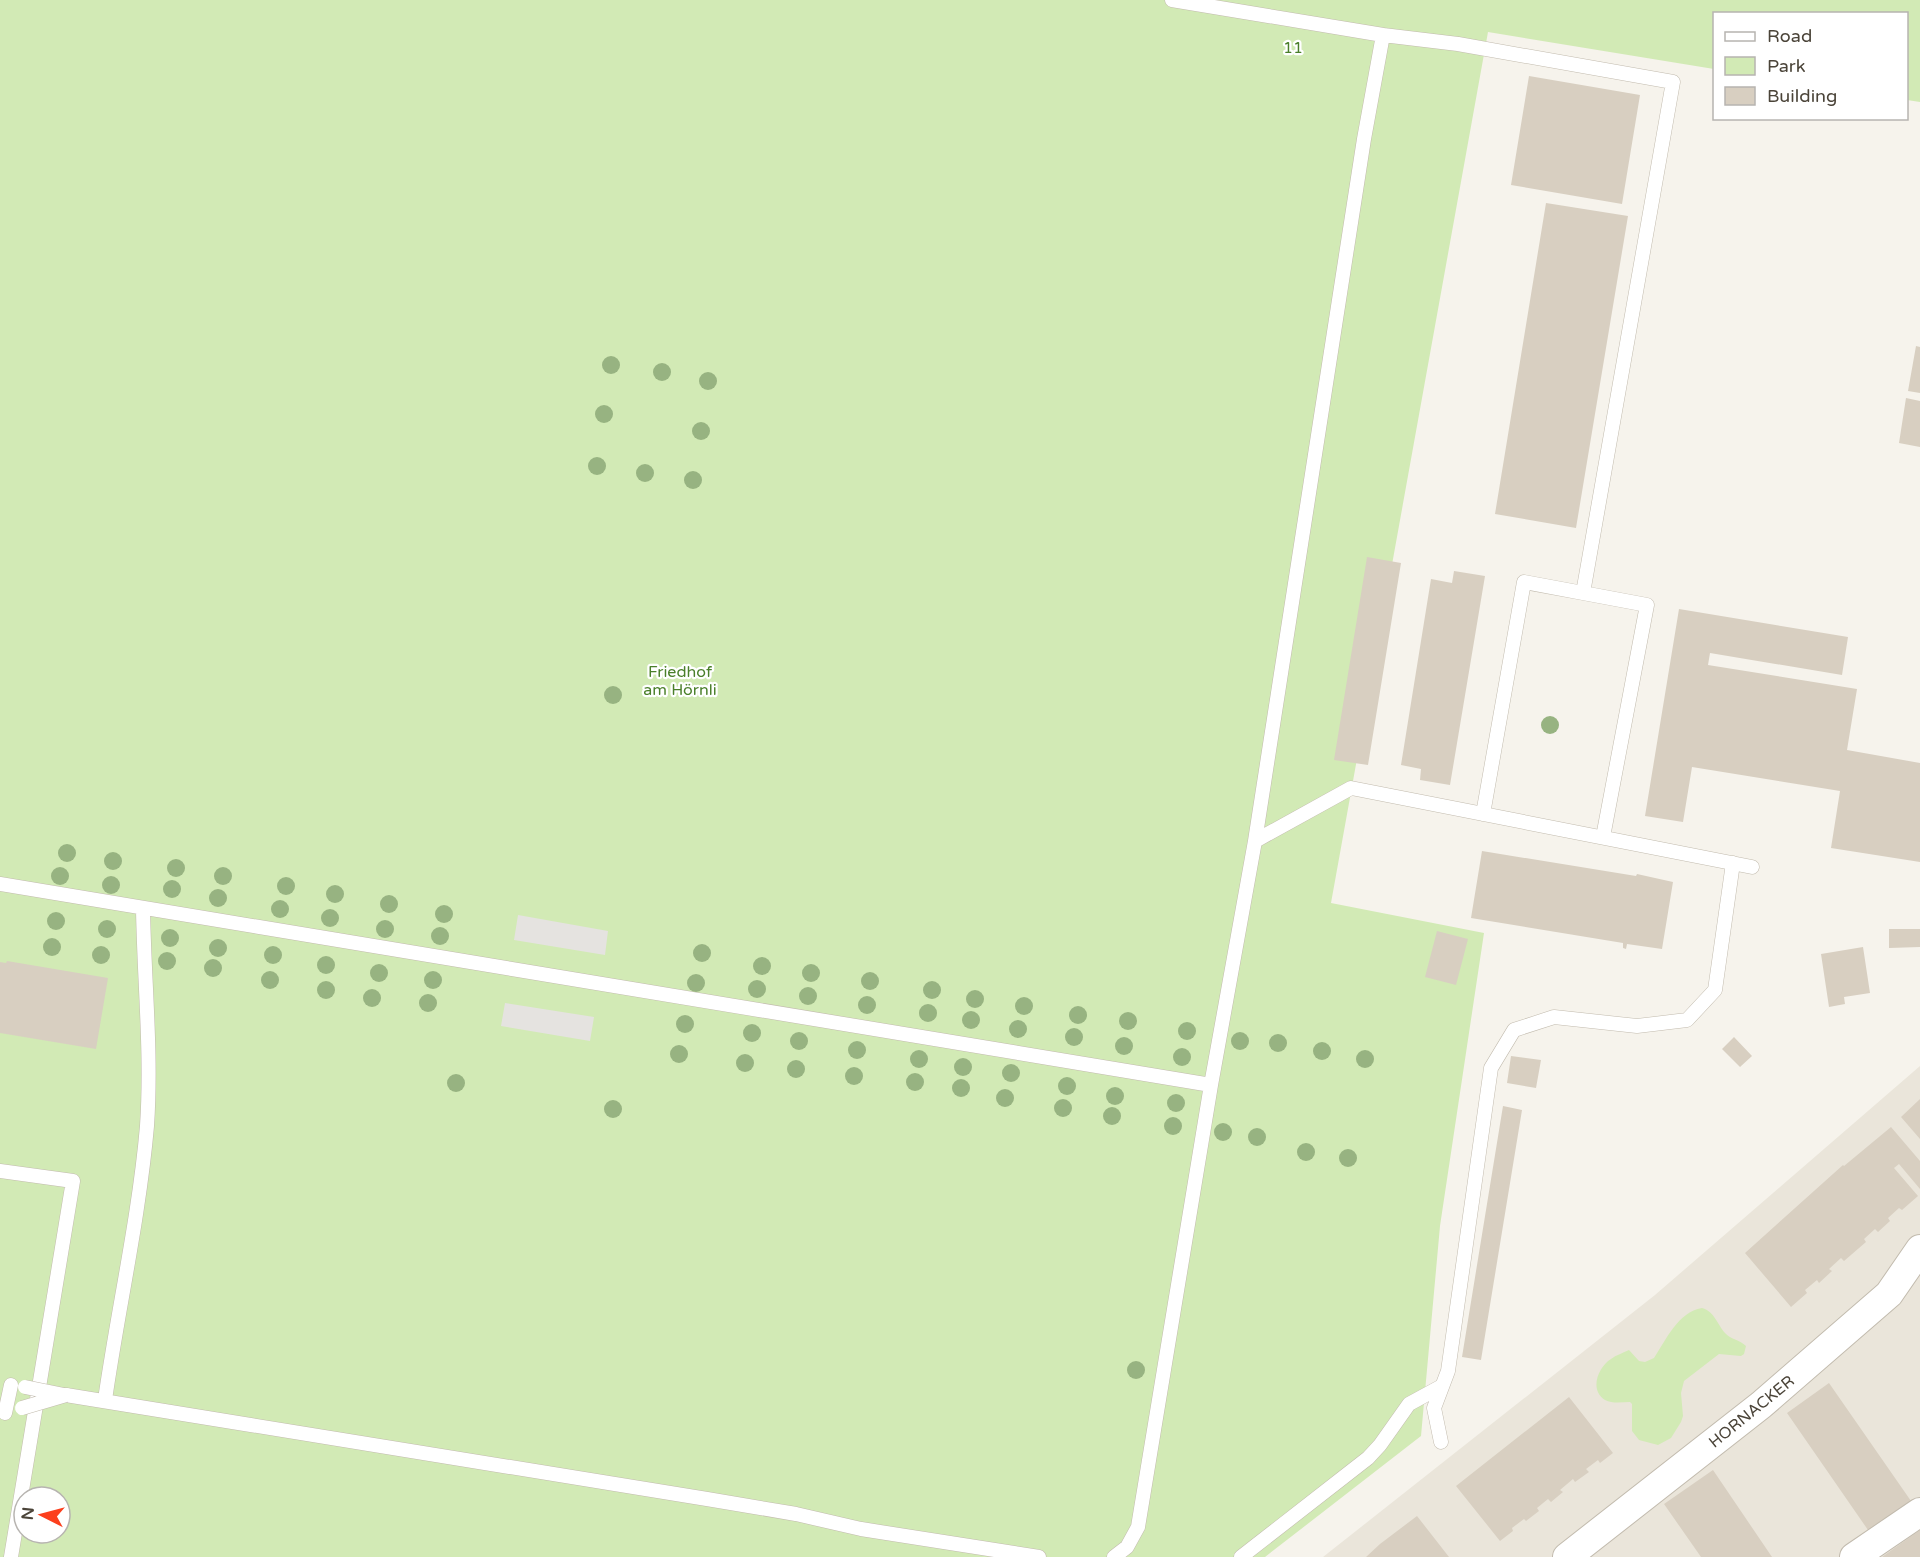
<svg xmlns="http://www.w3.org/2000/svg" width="1920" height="1557" viewBox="0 0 1920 1557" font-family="'Varela Round',sans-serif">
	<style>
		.residential { fill: #eae5da }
		.green { fill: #d2eab5; fill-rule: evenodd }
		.parking { fill: #e5e3e0 }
		.building { fill: #d8cfc1 }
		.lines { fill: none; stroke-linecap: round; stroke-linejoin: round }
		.lane-casing { stroke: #c2bbae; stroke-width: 15 }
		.street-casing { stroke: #c2bbae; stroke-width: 30 }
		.lane { stroke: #fff; stroke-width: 14 }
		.street { stroke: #fff; stroke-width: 28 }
		.lane-bridge-casing { stroke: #c2bbae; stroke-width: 15; stroke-linecap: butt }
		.lane-bridge { stroke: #fff; stroke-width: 14 }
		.tree { fill: #97b381 }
		.labels { text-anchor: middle; stroke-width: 4.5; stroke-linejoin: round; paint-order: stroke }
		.park-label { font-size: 16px; fill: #4a7f2a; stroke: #fff }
		.street-label { font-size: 16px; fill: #4b4439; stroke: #fff }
	</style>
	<rect width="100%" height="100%" fill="#f6f3ec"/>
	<!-- residential -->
	<path class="residential" d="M1920 1066V1557H1323L1655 1295Z"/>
	<!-- green -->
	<path class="green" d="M0 0H1920V102L1907 100 1906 14H1714V69L1488 32 1331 903 1484 933 1440 1226 1421 1436 1265 1557H0ZM24 1497H60V1533H24Z
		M1702 1308C1715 1312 1717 1324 1725 1333 1730 1339 1740 1340 1746 1346L1744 1354 1741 1356 1719 1354 1684 1381 1681 1393 1683 1416 1681 1422 1671 1438 1658 1445 1639 1440 1632 1431V1404L1630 1402C1622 1402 1613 1404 1605 1400 1589 1390 1598 1367 1611 1359 1616 1355 1623 1353 1629 1350L1639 1361 1645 1362 1654 1358C1666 1340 1678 1312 1702 1308Z"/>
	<!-- parking -->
	<path class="parking" d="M518 915 608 931 605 955 514 940Z
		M505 1003 594 1017 590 1041 501 1026Z"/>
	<!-- building -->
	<path class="building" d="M1529 76 1640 95 1622 204 1511 185Z
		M1546 203 1628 216 1576 528 1495 514Z
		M1916 346 1920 347V393L1908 391Z
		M1906 398 1920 401V447L1899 443Z
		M1367 557 1401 563 1368 765 1334 760Z
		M1454 571 1485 576 1450 785 1420 780 1421 769 1401 765 1431 579 1452 583Z
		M1679 609 1848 637 1842 675 1710 653 1708 665 1857 689 1847 750 1920 763V862L1831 848 1840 791 1692 767 1683 822 1645 816Z
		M1482 851 1636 876 1637 874 1673 882 1662 949 1627 944 1626 949 1623 948V943L1471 918Z
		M1889 929H1920V947L1889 948Z
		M1437 931 1468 939 1456 985 1425 977Z
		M1863 947 1870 993 1844 997 1845 1004 1829 1007 1821 954Z
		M7 961 108 978 96 1049 0 1033V962L6 963Z
		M1734 1037 1752 1056 1740 1067 1722 1049Z
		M1511 1056 1541 1060 1536 1088 1507 1083Z
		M1920 1099V1139L1901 1117Z
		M1503 1106 1522 1110 1481 1360 1462 1357Z
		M1891 1127 1920 1161V1189L1899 1164 1894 1168 1918 1196 1902 1210 1899 1208 1888 1218 1890 1221 1878 1232 1875 1229 1864 1239 1866 1242 1844 1261 1841 1258 1829 1269 1832 1271 1819 1283 1817 1280 1805 1290 1807 1293 1791 1307 1745 1253 1843 1165 1844 1166Z
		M1829 1383 1911 1501 1868 1530 1787 1413Z
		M1569 1397 1613 1453 1600 1463 1598 1460 1586 1469 1589 1472 1575 1482 1573 1479 1560 1490 1563 1492 1551 1502 1548 1499 1537 1508 1539 1511 1526 1521 1524 1519 1512 1528 1513 1531 1500 1541 1456 1486Z
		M1713 1470 1772 1557H1701L1664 1504Z
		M1417 1516 1449 1557H1366L1380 1544Z
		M1920 1530V1557H1882L1896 1547Z"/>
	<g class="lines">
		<!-- lane casing -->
		<g class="lane-casing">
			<path id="lane" d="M1383 35 1458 44 1673 82 1583 593 1524 582 1483 814
				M1583 593 1647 605 1603 837
				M1255 841 1351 788 1752 867
				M0 884 1211 1085
				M0 1171 73 1181 11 1557
				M66 1395 707 1499 796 1514 861 1529 1039 1557
				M105 1400C118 1309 139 1218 147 1126 152 1053 144 980 143 908
				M5 1413 11 1385
				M1441 1442 1434 1408 1448 1371 1491 1068 1514 1030 1554 1017 1637 1026 1687 1020 1715 990 1733 863
				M1114 1557 1127 1547 1138 1527 1211 1085 1255 841 1364 139 1383 35 1172 0
				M1241 1557 1368 1458 1380 1445 1409 1404 1442 1386"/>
		</g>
		<!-- street casing -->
		<g class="street-casing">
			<path id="street" d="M1567 1557 1761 1405 1889 1294 1920 1249
				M1854 1557 1920 1512"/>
		</g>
		<!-- lane -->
		<use href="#lane" class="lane"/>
		<!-- street -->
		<use href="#street" class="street"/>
		<!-- lane-bridge casing -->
		<g class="lane-bridge-casing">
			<path id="lane-bridge" d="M25 1387 64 1395
				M22 1408 66 1395"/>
		</g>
		<!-- lane-bridge -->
		<use href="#lane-bridge" class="lane-bridge"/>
	</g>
	<!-- trees -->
	<g class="tree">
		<circle cx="611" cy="365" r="9"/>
		<circle cx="662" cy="372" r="9"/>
		<circle cx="708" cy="381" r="9"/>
		<circle cx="604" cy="414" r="9"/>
		<circle cx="701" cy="431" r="9"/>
		<circle cx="597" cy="466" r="9"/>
		<circle cx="645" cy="473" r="9"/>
		<circle cx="693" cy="480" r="9"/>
		<circle cx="613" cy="695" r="9"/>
		<circle cx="1550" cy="725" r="9"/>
		<circle cx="67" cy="853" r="9"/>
		<circle cx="113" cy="861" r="9"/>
		<circle cx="176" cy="868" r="9"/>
		<circle cx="60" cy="876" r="9"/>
		<circle cx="223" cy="876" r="9"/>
		<circle cx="111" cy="885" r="9"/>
		<circle cx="286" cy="886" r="9"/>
		<circle cx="172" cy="889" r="9"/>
		<circle cx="335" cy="894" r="9"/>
		<circle cx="218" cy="898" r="9"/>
		<circle cx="389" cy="904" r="9"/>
		<circle cx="280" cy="909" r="9"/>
		<circle cx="444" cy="914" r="9"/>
		<circle cx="330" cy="918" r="9"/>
		<circle cx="56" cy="921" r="9"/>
		<circle cx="107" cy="929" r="9"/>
		<circle cx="385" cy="929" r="9"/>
		<circle cx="440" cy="936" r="9"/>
		<circle cx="170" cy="938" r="9"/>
		<circle cx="52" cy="947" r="9"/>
		<circle cx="218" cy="948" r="9"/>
		<circle cx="702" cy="953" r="9"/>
		<circle cx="101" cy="955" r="9"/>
		<circle cx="273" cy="955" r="9"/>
		<circle cx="167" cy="961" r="9"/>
		<circle cx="326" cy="965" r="9"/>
		<circle cx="762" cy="966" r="9"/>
		<circle cx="213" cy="968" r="9"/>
		<circle cx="379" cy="973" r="9"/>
		<circle cx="811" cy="973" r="9"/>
		<circle cx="270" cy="980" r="9"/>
		<circle cx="433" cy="980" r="9"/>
		<circle cx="870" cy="981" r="9"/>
		<circle cx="696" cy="983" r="9"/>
		<circle cx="757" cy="989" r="9"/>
		<circle cx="326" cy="990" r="9"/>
		<circle cx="932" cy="990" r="9"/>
		<circle cx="808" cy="996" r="9"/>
		<circle cx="372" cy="998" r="9"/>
		<circle cx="975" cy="999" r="9"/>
		<circle cx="428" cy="1003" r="9"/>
		<circle cx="867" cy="1005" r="9"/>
		<circle cx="1024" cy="1006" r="9"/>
		<circle cx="928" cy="1013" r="9"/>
		<circle cx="1078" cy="1015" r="9"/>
		<circle cx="971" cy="1020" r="9"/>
		<circle cx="1128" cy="1021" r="9"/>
		<circle cx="685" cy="1024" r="9"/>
		<circle cx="1018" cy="1029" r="9"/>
		<circle cx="1187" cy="1031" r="9"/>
		<circle cx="752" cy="1033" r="9"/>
		<circle cx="1074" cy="1037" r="9"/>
		<circle cx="799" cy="1041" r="9"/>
		<circle cx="1240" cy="1041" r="9"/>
		<circle cx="1278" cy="1043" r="9"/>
		<circle cx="1124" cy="1046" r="9"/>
		<circle cx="857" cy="1050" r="9"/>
		<circle cx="1322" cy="1051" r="9"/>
		<circle cx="679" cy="1054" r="9"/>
		<circle cx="1182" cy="1057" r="9"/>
		<circle cx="919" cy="1059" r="9"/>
		<circle cx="1365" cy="1059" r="9"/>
		<circle cx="745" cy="1063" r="9"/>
		<circle cx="963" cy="1067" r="9"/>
		<circle cx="796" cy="1069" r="9"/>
		<circle cx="1011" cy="1073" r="9"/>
		<circle cx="854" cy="1076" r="9"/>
		<circle cx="915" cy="1082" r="9"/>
		<circle cx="456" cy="1083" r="9"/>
		<circle cx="1067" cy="1086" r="9"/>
		<circle cx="961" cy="1088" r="9"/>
		<circle cx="1115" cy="1096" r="9"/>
		<circle cx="1005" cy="1098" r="9"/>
		<circle cx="1176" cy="1103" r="9"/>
		<circle cx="1063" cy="1108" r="9"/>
		<circle cx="613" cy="1109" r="9"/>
		<circle cx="1112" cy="1116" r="9"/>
		<circle cx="1173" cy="1126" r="9"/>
		<circle cx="1223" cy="1132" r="9"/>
		<circle cx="1257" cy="1137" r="9"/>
		<circle cx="1306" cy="1152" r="9"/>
		<circle cx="1348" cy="1158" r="9"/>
		<circle cx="1136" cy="1370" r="9"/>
	</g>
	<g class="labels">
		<!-- park labels -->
		<g class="park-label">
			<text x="1293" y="53">11</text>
			<text x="680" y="677">Friedhof<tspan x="680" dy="18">am Hörnli</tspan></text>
		</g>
		<!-- street labels -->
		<g class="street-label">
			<text transform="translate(1751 1411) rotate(-39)" y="6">HORNACKER</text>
		</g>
	</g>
	<!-- legend -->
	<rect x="1713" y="12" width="195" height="108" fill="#ffffff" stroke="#b7b4b0" stroke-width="1.5"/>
	<rect x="1725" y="32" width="30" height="9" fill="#ffffff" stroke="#b7b4b0" stroke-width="1.5"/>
	<text x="1767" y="42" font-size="18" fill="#4b4439">Road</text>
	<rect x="1725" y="57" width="30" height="18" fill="#d2eab5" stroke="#b7b4b0" stroke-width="1.5"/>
	<text x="1767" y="72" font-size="18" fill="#4b4439">Park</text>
	<rect x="1725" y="87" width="30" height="18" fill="#d8cfc1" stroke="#b7b4b0" stroke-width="1.5"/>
	<text x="1767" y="102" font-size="18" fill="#4b4439">Building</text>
	<!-- north arrow -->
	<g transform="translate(42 1515) rotate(276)"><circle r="28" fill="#ffffff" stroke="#b7b4b0" stroke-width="1.5"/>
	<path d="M0-4.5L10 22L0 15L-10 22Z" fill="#fc3f1d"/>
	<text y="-9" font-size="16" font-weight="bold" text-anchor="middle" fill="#4b4439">N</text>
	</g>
</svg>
